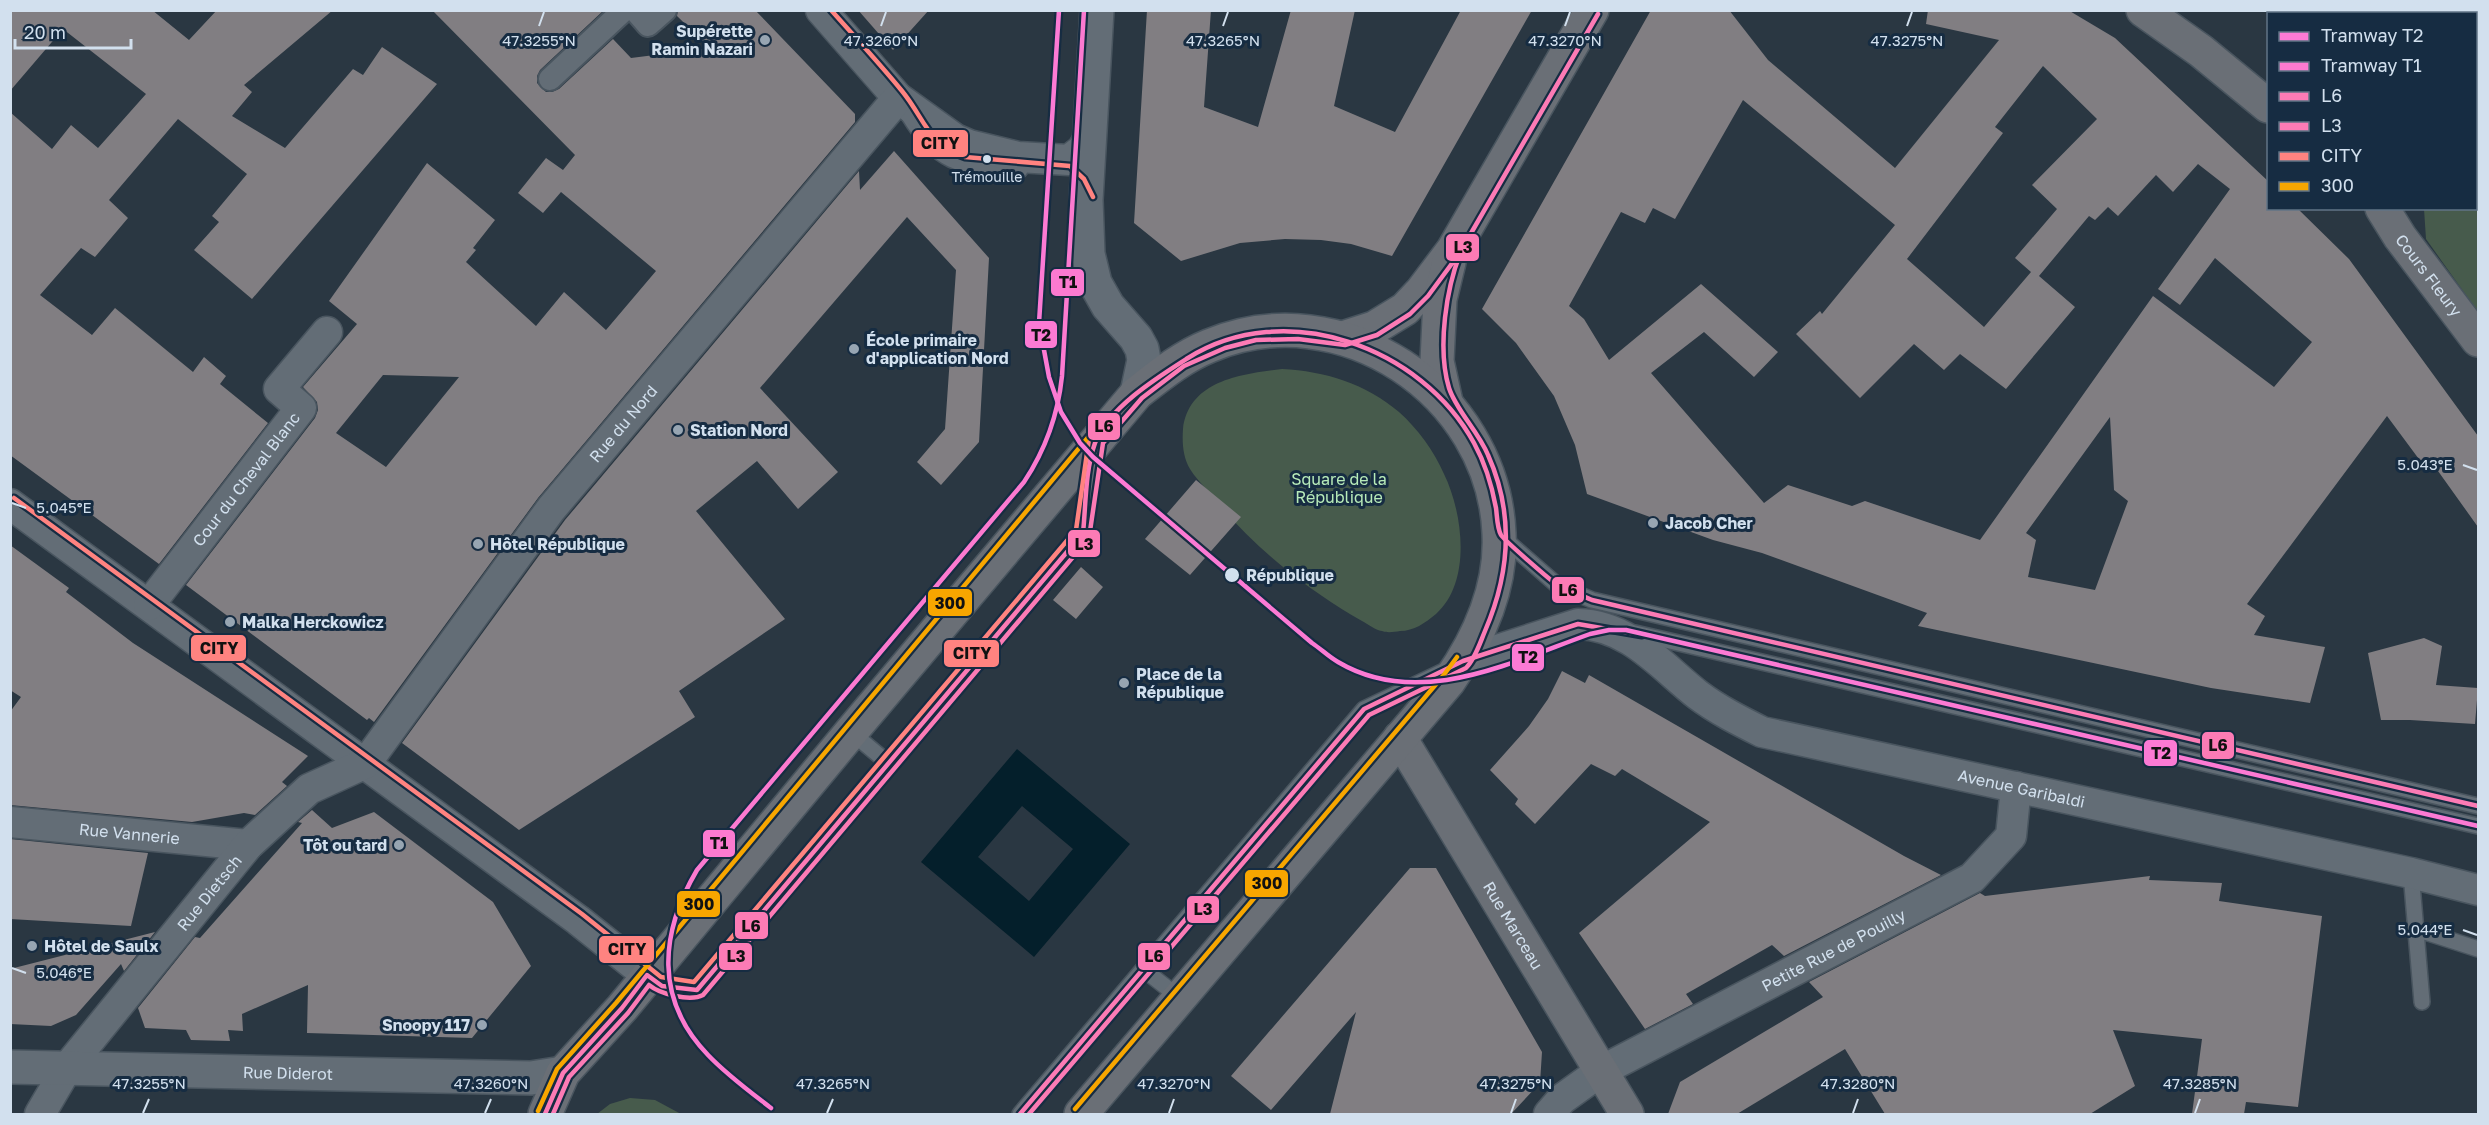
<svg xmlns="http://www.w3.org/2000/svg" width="2489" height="1125" viewBox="0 0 2489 1125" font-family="'Golos Text',sans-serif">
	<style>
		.green { fill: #475b4c }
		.water { fill: #041f2b; fill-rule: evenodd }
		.building { fill: #817e82; fill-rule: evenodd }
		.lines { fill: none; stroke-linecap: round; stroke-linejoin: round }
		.service-casing { stroke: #49555f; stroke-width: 18 }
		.pedestrian-casing { stroke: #49555f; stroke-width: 26 }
		.minor-casing { stroke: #49555f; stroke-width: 33 }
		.tertiary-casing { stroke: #49555f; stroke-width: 36 }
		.secondary-casing { stroke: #49555f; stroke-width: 36 }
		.service { stroke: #636d76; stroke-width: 15 }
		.pedestrian { stroke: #636d76; stroke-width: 22 }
		.minor { stroke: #636d76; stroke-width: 30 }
		.tertiary { stroke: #636d76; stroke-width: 33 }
		.secondary { stroke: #6a6f76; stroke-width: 33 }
		.bus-1-casing { stroke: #162c42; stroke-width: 9 }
		.bus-2-casing { stroke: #162c42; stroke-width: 9 }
		.bus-3-casing { stroke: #162c42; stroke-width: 9 }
		.bus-4-casing { stroke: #162c42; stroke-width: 9 }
		.bus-1 { stroke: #fc7bb5; stroke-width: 4.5 }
		.bus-2 { stroke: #fc7bb5; stroke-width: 4.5 }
		.bus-3 { stroke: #ff8380; stroke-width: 4.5 }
		.bus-4 { stroke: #f7a600; stroke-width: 4.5 }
		.tram-1-casing { stroke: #162c42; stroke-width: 9 }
		.tram-2-casing { stroke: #162c42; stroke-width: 9 }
		.tram-1 { stroke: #fc7ad4; stroke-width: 4.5 }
		.tram-2 { stroke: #fc7ad0; stroke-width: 4.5 }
		.ticks { fill: none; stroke: #d2e0ee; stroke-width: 2 }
		.poi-dot { fill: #97a5b2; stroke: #162c42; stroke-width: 2 }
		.bus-dot { fill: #d2e0ee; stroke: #162c42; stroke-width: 2 }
		.labels { text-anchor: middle; stroke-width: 6; stroke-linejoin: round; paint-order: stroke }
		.bus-label { font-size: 14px; fill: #d2e0ee; stroke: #162c42 }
		.poi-label { font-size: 16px; font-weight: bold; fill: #d2e0ee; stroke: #162c42; text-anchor: start }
		.street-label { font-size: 16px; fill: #d2e0ee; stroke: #162c42 }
		.park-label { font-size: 16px; fill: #b8ebb9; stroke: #162c42 }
		.stop-label { font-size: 16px; font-weight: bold; fill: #d2e0ee; stroke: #162c42; text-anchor: start }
		.ticks-label { font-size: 15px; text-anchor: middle; fill: #d2e0ee; stroke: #162c42; stroke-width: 6; stroke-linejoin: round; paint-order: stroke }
		.line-badge { stroke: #162c42; stroke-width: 2 }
		.pale-badge-label { font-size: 16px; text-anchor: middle; font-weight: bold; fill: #111 }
	</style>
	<rect width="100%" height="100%" fill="#2a3742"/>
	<!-- green -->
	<path class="green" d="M2476 177H2478V312L2426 239 2424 209 2476 208Z
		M1282 369C1325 371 1366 384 1399 412 1418 429 1434 451 1444 474 1463 513 1472 582 1436 614 1425 623 1414 631 1400 631 1394 632 1387 633 1382 631 1375 630 1368 624 1362 621 1334 605 1308 587 1283 567 1255 544 1229 518 1207 490 1201 483 1194 476 1190 469 1183 457 1182 443 1183 429 1189 380 1242 374 1282 369Z
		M630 1098 655 1100 681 1114H597L610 1104Z"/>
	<!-- water -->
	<path class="water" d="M1017 749 1130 844 1034 957 921 862ZM1022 806 1073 849 1029 901 978 857Z"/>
	<!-- building -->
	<path class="building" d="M10 10H152L189 40 217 10H333L244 85 252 92 232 116 285 148 353 69 363 75 382 47 437 84 252 299 194 250 219 222 212 216 247 174 178 119 109 200 128 218 95 257 81 248 40 295 92 335 115 308 193 372 204 357 226 376 220 384 268 423 159 564 10 455V112L52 149 71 125 98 148 146 94 63 29 10 91Z
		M432 10H604L540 70 537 76V83L546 92H552L559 89 613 39 631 58 710 48 677 16 678 10H755L855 114V122L538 498 374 722 369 718 367 720 186 585 315 418 318 410 317 402 303 387 357 324 329 301 427 163 495 220 473 248 476 250 466 262 536 326 564 292 606 330 656 271 561 192 543 213 518 193 546 158 563 170 575 155ZM383 375 459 377 386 467 336 433Z
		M858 10H929L893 50Z
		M1147 10H1211L1204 107 1258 127 1291 10H1355L1334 106 1395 132 1461 10H1532L1392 256 1351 244 1321 240 1285 239 1240 243 1181 261 1134 223Z
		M1651 10H1729L1768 60 1895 168 1999 40 1926 24 1928 10H2068L2115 38 2268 181V208H2297L2349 259 2478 436V527L2433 464 2427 470 2387 416 2247 604 2265 616 2254 635 2325 647 2310 703 2211 688 1918 626 1927 613 1762 553 1713 540 1587 494 1575 445 1554 396 1516 343 1482 309ZM2043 66 2097 119 2032 185 2057 209 2015 258 2031 272 1984 327 1907 259 2003 133 1995 127ZM1743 100 1895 225 1822 314 1820 311 1796 334 1860 398 1914 344 1944 370 1960 354 2006 389 2075 307 2039 276 2089 216 2095 220 2108 207 2118 216 2156 175 2173 192 2198 164 2230 189 2158 289 2180 305 2215 258 2312 342 2274 387 2153 296 1980 540 1865 501 1852 506 1788 485 1764 503 1651 373 1704 332 1754 377 1778 352 1701 284 1609 360 1584 319 1569 306 1621 212 1645 223 1653 208 1675 219ZM2110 417 2114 490 2128 501 2095 590 2028 577 2036 540 2026 533Z
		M894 151 989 258 979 442 941 485 917 462 945 429 956 270 907 217 760 388 838 472 798 509 757 461 696 511 785 619 679 691 695 717 519 830 402 743 565 520 859 171 860 190Z
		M1196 480 1241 517 1190 575 1145 539Z
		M10 545 69 588 66 592 133 643 308 756 282 782 287 786 255 815 244 813 192 822 10 805V712L21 697 10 690Z
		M1081 567 1103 587 1076 619 1053 600Z
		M2424 638 2442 646 2436 685 2478 688 2475 724 2410 720H2381L2368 653Z
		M1562 671 1585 683 1589 675 1904 856 1941 875 1784 956 1772 945 1686 994 1693 1004 1645 1029 1579 933 1710 822 1622 769 1615 776 1591 764 1535 824 1515 804 1518 799 1490 770 1529 726 1548 699Z
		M312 810 332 828 374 812 493 902 531 966 472 1038 307 1033 308 985 242 1014 243 1031 228 1030 230 1041 191 1040 186 1030 145 1028 138 1008 195 937 200 938 302 823 298 822Z
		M10 839 148 853 131 926 10 919Z
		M1410 868H1436L1542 1052 1540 1083 1511 1114H1330L1356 1012 1271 1110 1231 1076Z
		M2150 876 2149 880 2222 883 2219 901 2322 916 2298 1107 2246 1102 2244 1114H2192L2202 1039 2113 1030 2135 1086 2090 1114H1885L1845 1049 1737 1114H1668L1680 1082 1823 997 1809 982 1980 893 1985 896Z
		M155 932 124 971 121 964 76 1015 51 1026 10 1024V969Z"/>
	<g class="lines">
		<!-- service casing -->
		<g class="service-casing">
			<path id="service" d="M908 114C941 168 961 166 1020 170
				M1501 536 1557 585 1592 600 2478 806
				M1635 633 2478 826
				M851 732 888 763
				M2411 873 2422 1002
				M2416 929 2478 949
				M1143 969 1180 998
				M647 975 662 986 697 990 1083 533 1093 455
				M1020 1114 1364 709 1450 668"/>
		</g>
		<!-- pedestrian casing -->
		<g class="pedestrian-casing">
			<path id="pedestrian" d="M635 10 648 25 665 10
				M550 79 624 10"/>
		</g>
		<!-- minor casing -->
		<g class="minor-casing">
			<g id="minor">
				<path d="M821 10 898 98 955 139 969 145 1018 157 1069 160 1082 150 1089 138"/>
				<path d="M10 504 578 920 647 975"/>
				<path id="s1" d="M149 605 301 408 279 389 327 332"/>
				<path id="s2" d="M1463 661 1578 624C1629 625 1661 666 1698 695 1718 710 1740 721 1762 732L2411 873 2478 890"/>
				<path id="s3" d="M10 822 248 845"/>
				<path id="s4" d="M40 1114 67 1068 248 845 309 789 366 763 551 509 898 98"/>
				<path id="s5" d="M1549 1114 1562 1099 1601 1071 1972 878 2011 836 2016 787"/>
			</g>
		</g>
		<!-- tertiary casing -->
		<g class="tertiary-casing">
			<g id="tertiary">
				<path d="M1097 10 1086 200 1088 254 1095 283 1108 306 1136 338 1142 349 1144 360 1137 393"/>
				<path d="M2476 132 2478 124"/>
				<path id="s6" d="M10 1067 531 1078 563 1073"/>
			</g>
		</g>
		<!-- secondary casing -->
		<g class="secondary-casing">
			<g id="secondary">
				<path d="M2143 10 2201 51 2268 106"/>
				<path d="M2418 10 2420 14"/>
				<path d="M2476 86 2478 90"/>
				<path id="s7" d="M2382 208 2400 237 2478 340"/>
				<path d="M1343 338 1374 328 1405 309 1422 291 1453 250 1592 10"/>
				<path d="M1446 402 1437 361 1440 299 1449 262"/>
				<path id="s8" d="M1400 738 1627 1114"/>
				<path d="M545 1114 563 1073 622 1008 851 732 1137 393C1160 375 1182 357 1209 346 1341 290 1493 392 1499 533 1502 587 1479 638 1449 681L1081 1114"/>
			</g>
		</g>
		<!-- service -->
		<use href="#service" class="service"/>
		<!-- pedestrian -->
		<use href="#pedestrian" class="pedestrian"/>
		<!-- minor -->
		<use href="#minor" class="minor"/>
		<!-- tertiary -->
		<use href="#tertiary" class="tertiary"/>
		<!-- secondary -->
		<use href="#secondary" class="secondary"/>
		<!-- bus-1 casing -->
		<g class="bus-1-casing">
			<path id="bus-1" d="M545 1114 563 1073 622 1008 647 975 662 986 697 990 1083 533C1086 504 1085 471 1095 443 1108 408 1158 377 1188 358 1285 297 1422 347 1474 443 1485 463 1492 486 1496 508 1497 515 1497 528 1501 535 1504 540 1552 582 1559 586 1569 591 1581 595 1592 600L2478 806
				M1020 1114 1364 709 1463 661 1578 624 1642 635"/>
		</g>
		<!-- bus-2 casing -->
		<g class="bus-2-casing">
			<path id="bus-2" d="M553 1114 569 1077 628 1013 649 985C660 994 690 1002 703 995L1089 538 1103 443 1142 398 1184 366 1225 348 1256 340 1298 339 1345 345 1377 335 1410 314 1428 296 1459 254 1598 14
				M1029 1114 1369 715 1466 668C1475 659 1480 643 1485 631 1510 573 1514 513 1488 455 1478 431 1456 410 1449 388 1437 348 1446 287 1462 249"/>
		</g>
		<!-- bus-3 casing -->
		<g class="bus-3-casing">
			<path id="bus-3" d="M831 10C855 37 880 64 902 91 925 119 927 144 965 157L1070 166 1084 179 1093 197
				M14 498 582 914 661 977 694 982 1076 530 1089 439"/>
		</g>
		<!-- bus-4 casing -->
		<g class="bus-4-casing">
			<path id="bus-4" d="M1075 1109 1443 676 1457 657
				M538 1111 557 1069 616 1003 1090 435"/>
		</g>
		<!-- bus-1 -->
		<use href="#bus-1" class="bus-1"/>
		<!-- bus-2 -->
		<use href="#bus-2" class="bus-2"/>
		<!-- bus-3 -->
		<use href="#bus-3" class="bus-3"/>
		<!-- bus-4 -->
		<use href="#bus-4" class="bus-4"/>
		<!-- tram-1 casing -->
		<g class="tram-1-casing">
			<path id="tram-1" d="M1059 10 1039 323 1049 377 1061 412 1080 443 1093 457 1312 643C1321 649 1329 657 1338 662 1419 710 1511 662 1590 634L1609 630H1626L2478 826"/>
		</g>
		<!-- tram-2 casing -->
		<g class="tram-2-casing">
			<path id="tram-2" d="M771 1108C749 1091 727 1075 708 1055 654 999 660 933 697 870L1024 482C1046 449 1058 415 1062 376L1084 10"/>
		</g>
		<!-- tram-1 -->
		<use href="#tram-1" class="tram-1"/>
		<!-- tram-2 -->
		<use href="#tram-2" class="tram-2"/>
	</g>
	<!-- ticks -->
	<path class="ticks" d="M539 26 544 12M881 26 886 12M1223 26 1228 12M1565 26 1570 12M1907 26 1912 12M2463 465 2477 470M12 503 26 508M2463 930 2477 935M12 968 26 973M143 1113 149 1099M485 1113 491 1099M827 1113 833 1099M1169 1113 1174 1099M1511 1113 1516 1099M1853 1113 1858 1099M2195 1113 2200 1099"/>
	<!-- markers -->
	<g class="poi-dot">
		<circle cx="765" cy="40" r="6"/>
		<circle cx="854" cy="349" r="6"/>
		<circle cx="678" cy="430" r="6"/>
		<circle cx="1653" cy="523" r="6"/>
		<circle cx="478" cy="544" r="6"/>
		<circle cx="230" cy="622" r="6"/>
		<circle cx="1124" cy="683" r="6"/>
		<circle cx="399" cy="845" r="6"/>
		<circle cx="32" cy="946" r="6"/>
		<circle cx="482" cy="1025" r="6"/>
	</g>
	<g class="bus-dot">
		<circle cx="987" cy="159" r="5"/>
		<circle cx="1232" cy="575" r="8"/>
	</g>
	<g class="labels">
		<!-- bus labels -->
		<g class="bus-label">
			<text x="987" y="182">Trémouille</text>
		</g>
		<!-- poi labels -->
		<g class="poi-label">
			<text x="753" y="37" text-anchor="end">Supérette<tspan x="753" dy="18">Ramin Nazari</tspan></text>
			<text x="866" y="346">École primaire<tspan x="866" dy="18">d'application Nord</tspan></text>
			<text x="690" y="436">Station Nord</text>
			<text x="1665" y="529">Jacob Cher</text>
			<text x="490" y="550">Hôtel République</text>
			<text x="242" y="628">Malka Herckowicz</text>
			<text x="1136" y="680">Place de la<tspan x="1136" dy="18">République</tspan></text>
			<text x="387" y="851" text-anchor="end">Tôt ou tard</text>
			<text x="44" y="952">Hôtel de Saulx</text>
			<text x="470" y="1031" text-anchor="end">Snoopy 117</text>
		</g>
		<!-- street labels -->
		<g class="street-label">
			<text dy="6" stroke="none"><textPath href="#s7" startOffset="82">Cours Fleury</textPath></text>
			<text dy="6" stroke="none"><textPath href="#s4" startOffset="912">Rue du Nord</textPath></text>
			<text dy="6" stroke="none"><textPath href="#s1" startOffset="159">Cour du Cheval Blanc</textPath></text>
			<text dy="6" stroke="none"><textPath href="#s2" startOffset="603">Avenue Garibaldi</textPath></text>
			<text dy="6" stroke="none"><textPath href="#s3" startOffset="120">Rue Vannerie</textPath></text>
			<text dy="6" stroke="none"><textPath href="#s4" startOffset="279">Rue Dietsch</textPath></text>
			<text dy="6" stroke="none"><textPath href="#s8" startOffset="219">Rue Marceau</textPath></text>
			<text dy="6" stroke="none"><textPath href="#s5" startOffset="330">Petite Rue de Pouilly</textPath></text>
			<text dy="6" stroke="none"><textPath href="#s6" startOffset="278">Rue Diderot</textPath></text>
		</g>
		<!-- park labels -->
		<g class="park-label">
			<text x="1339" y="485">Square de la<tspan x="1339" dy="18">République</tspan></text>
		</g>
		<!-- stop labels -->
		<g class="stop-label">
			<text x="1246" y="581">République</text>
		</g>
	</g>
	<g class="ticks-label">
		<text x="539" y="46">47.3255°N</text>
		<text x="881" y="46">47.3260°N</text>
		<text x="1223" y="46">47.3265°N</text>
		<text x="1565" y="46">47.3270°N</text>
		<text x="1907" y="46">47.3275°N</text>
		<text x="2425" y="470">5.043°E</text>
		<text x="64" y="513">5.045°E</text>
		<text x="2425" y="935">5.044°E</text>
		<text x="64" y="978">5.046°E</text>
		<text x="149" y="1089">47.3255°N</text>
		<text x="491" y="1089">47.3260°N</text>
		<text x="833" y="1089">47.3265°N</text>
		<text x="1174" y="1089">47.3270°N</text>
		<text x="1516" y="1089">47.3275°N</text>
		<text x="1858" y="1089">47.3280°N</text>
		<text x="2200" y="1089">47.3285°N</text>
	</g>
	<g class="line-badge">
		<rect x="912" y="129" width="57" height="29" rx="6" fill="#ff8380"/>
		<rect x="1445" y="233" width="35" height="29" rx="6" fill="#fc7bb5"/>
		<rect x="1050" y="268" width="35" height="29" rx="6" fill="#fc7ad0"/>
		<rect x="1024" y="320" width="34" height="29" rx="6" fill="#fc7ad4"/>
		<rect x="1087" y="412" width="34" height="29" rx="6" fill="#fc7bb5"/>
		<rect x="1067" y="529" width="34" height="29" rx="6" fill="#fc7bb5"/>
		<rect x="1551" y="576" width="34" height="28" rx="6" fill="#fc7bb5"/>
		<rect x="927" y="588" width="46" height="29" rx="6" fill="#f7a600"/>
		<rect x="190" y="634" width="57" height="28" rx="6" fill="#ff8380"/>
		<rect x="943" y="639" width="57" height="29" rx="6" fill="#ff8380"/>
		<rect x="1511" y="643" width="34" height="29" rx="6" fill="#fc7ad4"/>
		<rect x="2201" y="731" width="34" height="29" rx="6" fill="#fc7bb5"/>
		<rect x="2143" y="739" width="35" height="28" rx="6" fill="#fc7ad4"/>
		<rect x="702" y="829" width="34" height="29" rx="6" fill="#fc7ad0"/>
		<rect x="1244" y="869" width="45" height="29" rx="6" fill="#f7a600"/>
		<rect x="676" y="890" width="45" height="28" rx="6" fill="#f7a600"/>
		<rect x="1186" y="895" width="34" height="29" rx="6" fill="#fc7bb5"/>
		<rect x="734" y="911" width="35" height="29" rx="6" fill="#fc7bb5"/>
		<rect x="598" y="935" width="57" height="29" rx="6" fill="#ff8380"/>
		<rect x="718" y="942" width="35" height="29" rx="6" fill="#fc7bb5"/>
		<rect x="1137" y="942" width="34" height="29" rx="6" fill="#fc7bb5"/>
	</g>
	<g class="pale-badge-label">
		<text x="940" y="149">CITY</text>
		<text x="1463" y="253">L3</text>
		<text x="1068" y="288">T1</text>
		<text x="1041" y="341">T2</text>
		<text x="1104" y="432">L6</text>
		<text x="1084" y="550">L3</text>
		<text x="1568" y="596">L6</text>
		<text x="950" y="609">300</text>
		<text x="219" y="654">CITY</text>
		<text x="972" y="659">CITY</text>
		<text x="1528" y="663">T2</text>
		<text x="2218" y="751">L6</text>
		<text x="2161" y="759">T2</text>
		<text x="719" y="849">T1</text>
		<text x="1267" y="889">300</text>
		<text x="699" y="910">300</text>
		<text x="1203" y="915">L3</text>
		<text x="751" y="932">L6</text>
		<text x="627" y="955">CITY</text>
		<text x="736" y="962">L3</text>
		<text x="1154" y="962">L6</text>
	</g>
	<!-- border -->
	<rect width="2489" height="1125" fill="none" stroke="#d2e0ee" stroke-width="24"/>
	<!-- legend -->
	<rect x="2267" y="12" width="210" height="198" fill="#162c42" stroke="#617487" stroke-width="1.5"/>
	<rect x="2279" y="32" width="30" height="9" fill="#fc7ad4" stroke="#617487" stroke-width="1.5"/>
	<text x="2321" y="42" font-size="18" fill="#d2e0ee">Tramway T2</text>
	<rect x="2279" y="62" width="30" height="9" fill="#fc7ad0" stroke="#617487" stroke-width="1.5"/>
	<text x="2321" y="72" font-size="18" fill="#d2e0ee">Tramway T1</text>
	<rect x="2279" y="92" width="30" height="9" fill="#fc7bb5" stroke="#617487" stroke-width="1.5"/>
	<text x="2321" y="102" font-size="18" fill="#d2e0ee">L6</text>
	<rect x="2279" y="122" width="30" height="9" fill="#fc7bb5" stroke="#617487" stroke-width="1.5"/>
	<text x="2321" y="132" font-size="18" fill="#d2e0ee">L3</text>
	<rect x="2279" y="152" width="30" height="9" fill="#ff8380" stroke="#617487" stroke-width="1.5"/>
	<text x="2321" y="162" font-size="18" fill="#d2e0ee">CITY</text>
	<rect x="2279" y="182" width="30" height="9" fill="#f7a600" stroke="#617487" stroke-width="1.5"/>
	<text x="2321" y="192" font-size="18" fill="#d2e0ee">300</text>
	<!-- scale -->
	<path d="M15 39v9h116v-9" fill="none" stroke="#d2e0ee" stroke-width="3"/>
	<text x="24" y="39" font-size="18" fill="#d2e0ee" stroke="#162c42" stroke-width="4.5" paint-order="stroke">20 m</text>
</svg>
